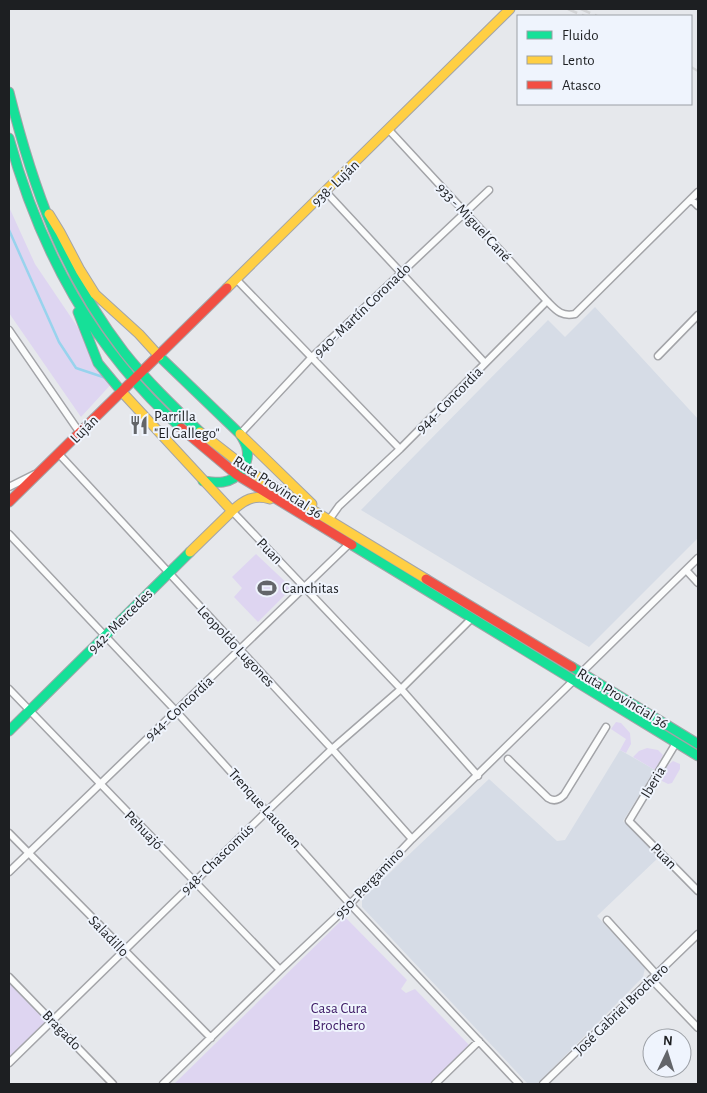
<svg xmlns="http://www.w3.org/2000/svg" width="707" height="1093" viewBox="0 0 707 1093" font-family="'Alegreya Sans',sans-serif">
	<style>
		.built { fill: #d6dce6 }
		.green { fill: #ded5f1 }
		.lines { fill: none; stroke-linecap: round; stroke-linejoin: round }
		.stream { stroke: #98d3ed; stroke-width: 2.5 }
		.street-casing { stroke: #a3a4a8; stroke-width: 9 }
		.fast-casing { stroke: #a3a4a8; stroke-width: 11 }
		.slow-casing { stroke: #a3a4a8; stroke-width: 11 }
		.jam-casing { stroke: #a3a4a8; stroke-width: 11 }
		.street { stroke: #fbfcfc; stroke-width: 6 }
		.fast { stroke: #16e098; stroke-width: 9 }
		.slow { stroke: #ffcf43; stroke-width: 9 }
		.jam { stroke: #f24e42; stroke-width: 9 }
		.rail { stroke: #d3d4d6; stroke-width: 2.5; stroke-dasharray: 10 5; stroke-linecap: butt }
		.labels { text-anchor: middle; stroke-width: 4; stroke-linejoin: round; paint-order: stroke }
		.street-label { font-size: 15px; fill: #1d1f22; stroke: #eff4fd }
		.poi-label { font-size: 15px; fill: #1d1f22; stroke: #eff4fd; text-anchor: start }
		.park-label { font-size: 15px; fill: #3d1a65; stroke: #eff4fd }
	</style>
	<rect width="100%" height="100%" fill="#e6e8ec"/>
	<!-- built -->
	<path class="built" d="M595 307 698 419V538L589 647 361 510 548 320 565 337Z
		M620 750 655 770 623 821 659 857 597 916 645 968 643 977 537 1084H528L362 907V899L489 779 557 841 565 840Z"/>
	<!-- green -->
	<path class="green" d="M9 207 35 264 114 381 81 417 9 313Z
		M256 554 292 588 258 622 234 597 242 588 232 577Z
		M616 722 621 723 630 733 631 744 626 753 620 750 626 739 611 729Z
		M647 748 658 750 663 755 655 770 633 757 639 751Z
		M673 761 680 764V769L672 783 668 784 662 781 661 777 668 765Z
		M345 917 407 980 401 989 406 993 415 989 470 1046 430 1084H174Z
		M9 977 52 1020 9 1063Z"/>
	<g class="lines">
		<!-- stream -->
		<path class="stream" d="M9 230 59 342 76 368 106 378"/>
		<!-- street casing -->
		<g class="street-casing">
			<path id="street" d="M389 130 547 301C556 310 561 317 575 314L698 192
				M326 192 485 363
				M691 199 698 206
				M236 279 400 449
				M9 330 80 433
				M658 356 698 315
				M240 434 311 358 489 190
				M59 454 332 749 412 839
				M9 487 35 474
				M232 511 401 689 478 776
				M329 520 339 506 400 449 547 301
				M9 534 175 710 350 904 519 1084
				M686 570 698 583
				M581 673 698 558
				M9 689 280 970
				M676 743 629 821 698 891
				M508 759 548 798C554 802 559 800 564 795L606 727
				M9 833 211 1038
				M9 872 349 544
				M607 920 656 974
				M9 977 113 1084
				M651 979 698 1028
				M9 1063 267 811 332 749 401 689 472 618
				M163 1084 280 970 350 904 412 839 574 680
				M435 1084 479 1041
				M543 1084 698 934"/>
		</g>
		<!-- fast casing -->
		<g class="fast-casing">
			<path id="fast" d="M9 92C33 188 63 273 124 352 147 381 173 406 200 432
				M9 138C40 251 93 349 181 428
				M78 312 98 363 122 392
				M159 356 240 434C243 439 246 443 247 449 250 464 238 480 223 482 217 483 210 482 203 481
				M352 545 698 756
				M572 667 698 744
				M9 731 190 552"/>
		</g>
		<!-- slow casing -->
		<g class="slow-casing">
			<path id="slow" d="M49 214 60 232 80 270 95 294 139 334 159 356
				M227 288 510 9
				M122 392 232 511 190 552
				M200 432 255 475 426 579
				M240 434 312 504
				M232 511C244 500 254 494 270 499"/>
		</g>
		<!-- jam casing -->
		<g class="jam-casing">
			<path id="jam" d="M181 428 237 475 352 545
				M9 502 227 288
				M426 579 572 667"/>
		</g>
		<!-- street -->
		<use href="#street" class="street"/>
		<!-- fast -->
		<use href="#fast" class="fast"/>
		<!-- slow -->
		<use href="#slow" class="slow"/>
		<!-- jam -->
		<use href="#jam" class="jam"/>
		<!-- rail -->
		<path class="rail" d="M568 9 584 16
			M581 9 597 16
			M691 67 698 71"/>
	</g>
	<!-- icons -->
	<defs>
		<g id="restaurant-bare" transform="scale(1.5)"><path d="M-5-6h1v4h1v-4h1v4h1v-4h1v5L-1.5 .5V6h-2V.5L-5-1ZM5-6V6H3V1.5H1.5Q1.5-4 5-6Z" fill="#636569" stroke="#eff4fd" stroke-width="2.5" paint-order="stroke"/></g>
		<g id="stadium-bare" transform="scale(1.5)"><path d="M0-5a6.5 5 0 1 0 0 10a6.5 5 0 1 0 0-10ZM-3.5-1.8h7v3.6h-7Z" fill="#636569" stroke="#eff4fd" stroke-width="2.5" paint-order="stroke"/></g>
	</defs>
	<g fill-rule="evenodd">
		<use href="#restaurant-bare" x="139" y="425"/>
		<use href="#stadium-bare" x="267" y="588"/>
	</g>
	<g class="labels">
		<!-- street labels -->
		<g class="street-label">
			<text transform="translate(335 183) rotate(-44)" y="5">938- Luján</text>
			<text transform="translate(474 222) rotate(47)" y="5">933 - Miguel Cané</text>
			<text transform="translate(362 310) rotate(-44)" y="5">940- Martín Coronado</text>
			<text transform="translate(449 400) rotate(-45)" y="5">944- Concordia</text>
			<text transform="translate(84 429) rotate(-45)" y="5">Luján</text>
			<text transform="translate(278 487) rotate(33)" y="5">Ruta Provincial 36</text>
			<text transform="translate(270 551) rotate(46)" y="5">Puan</text>
			<text transform="translate(120 621) rotate(-45)" y="5">942- Mercedes</text>
			<text transform="translate(236 646) rotate(47)" y="5">Leopoldo Lugones</text>
			<text transform="translate(623 698) rotate(31)" y="5">Ruta Provincial 36</text>
			<text transform="translate(179 708) rotate(-43)" y="5">944- Concordia</text>
			<text transform="translate(653 782) rotate(-59)" y="5">Iberia</text>
			<text transform="translate(265 808) rotate(48)" y="5">Trenque Lauquen</text>
			<text transform="translate(144 830) rotate(46)" y="5">Pehuajó</text>
			<text transform="translate(664 856) rotate(45)" y="5">Puan</text>
			<text transform="translate(217 859) rotate(-44)" y="5">948- Chascomús</text>
			<text transform="translate(369 883) rotate(-46)" y="5">950- Pergamino</text>
			<text transform="translate(109 936) rotate(46)" y="5">Saladillo</text>
			<text transform="translate(621 1009) rotate(-44)" y="5">José Gabriel Brochero</text>
			<text transform="translate(62 1030) rotate(46)" y="5">Bragado</text>
		</g>
		<!-- poi labels -->
		<g class="poi-label">
			<text x="154" y="421">Parrilla<tspan x="154" dy="17">"El Gallego"</tspan></text>
			<text x="282" y="593">Canchitas</text>
		</g>
		<!-- park labels -->
		<g class="park-label">
			<text x="339" y="1013">Casa Cura<tspan x="339" dy="17">Brochero</tspan></text>
		</g>
	</g>
	<!-- border -->
	<rect width="707" height="1093" fill="none" stroke="#1d1f22" stroke-width="20"/>
	<!-- legend -->
	<rect x="517" y="15" width="175" height="90" fill="#eff4fd" stroke="#9b9fa5"/>
	<rect x="527" y="31" width="25" height="8" fill="#16e098" stroke="#9b9fa5"/>
	<text x="562" y="40" font-size="15" fill="#1d1f22">Fluido</text>
	<rect x="527" y="56" width="25" height="8" fill="#ffcf43" stroke="#9b9fa5"/>
	<text x="562" y="65" font-size="15" fill="#1d1f22">Lento</text>
	<rect x="527" y="81" width="25" height="8" fill="#f24e42" stroke="#9b9fa5"/>
	<text x="562" y="90" font-size="15" fill="#1d1f22">Atasco</text>
	<!-- north arrow -->
	<g transform="translate(667 1053) rotate(4)"><circle r="24" fill="#eff4fd" stroke="#9b9fa5"/>
	<path d="M0-4L9 19L0 12L-9 19Z" fill="#636569"/>
	<text y="-8" font-size="14" font-weight="bold" text-anchor="middle" fill="#1d1f22">N</text>
	</g>
</svg>
